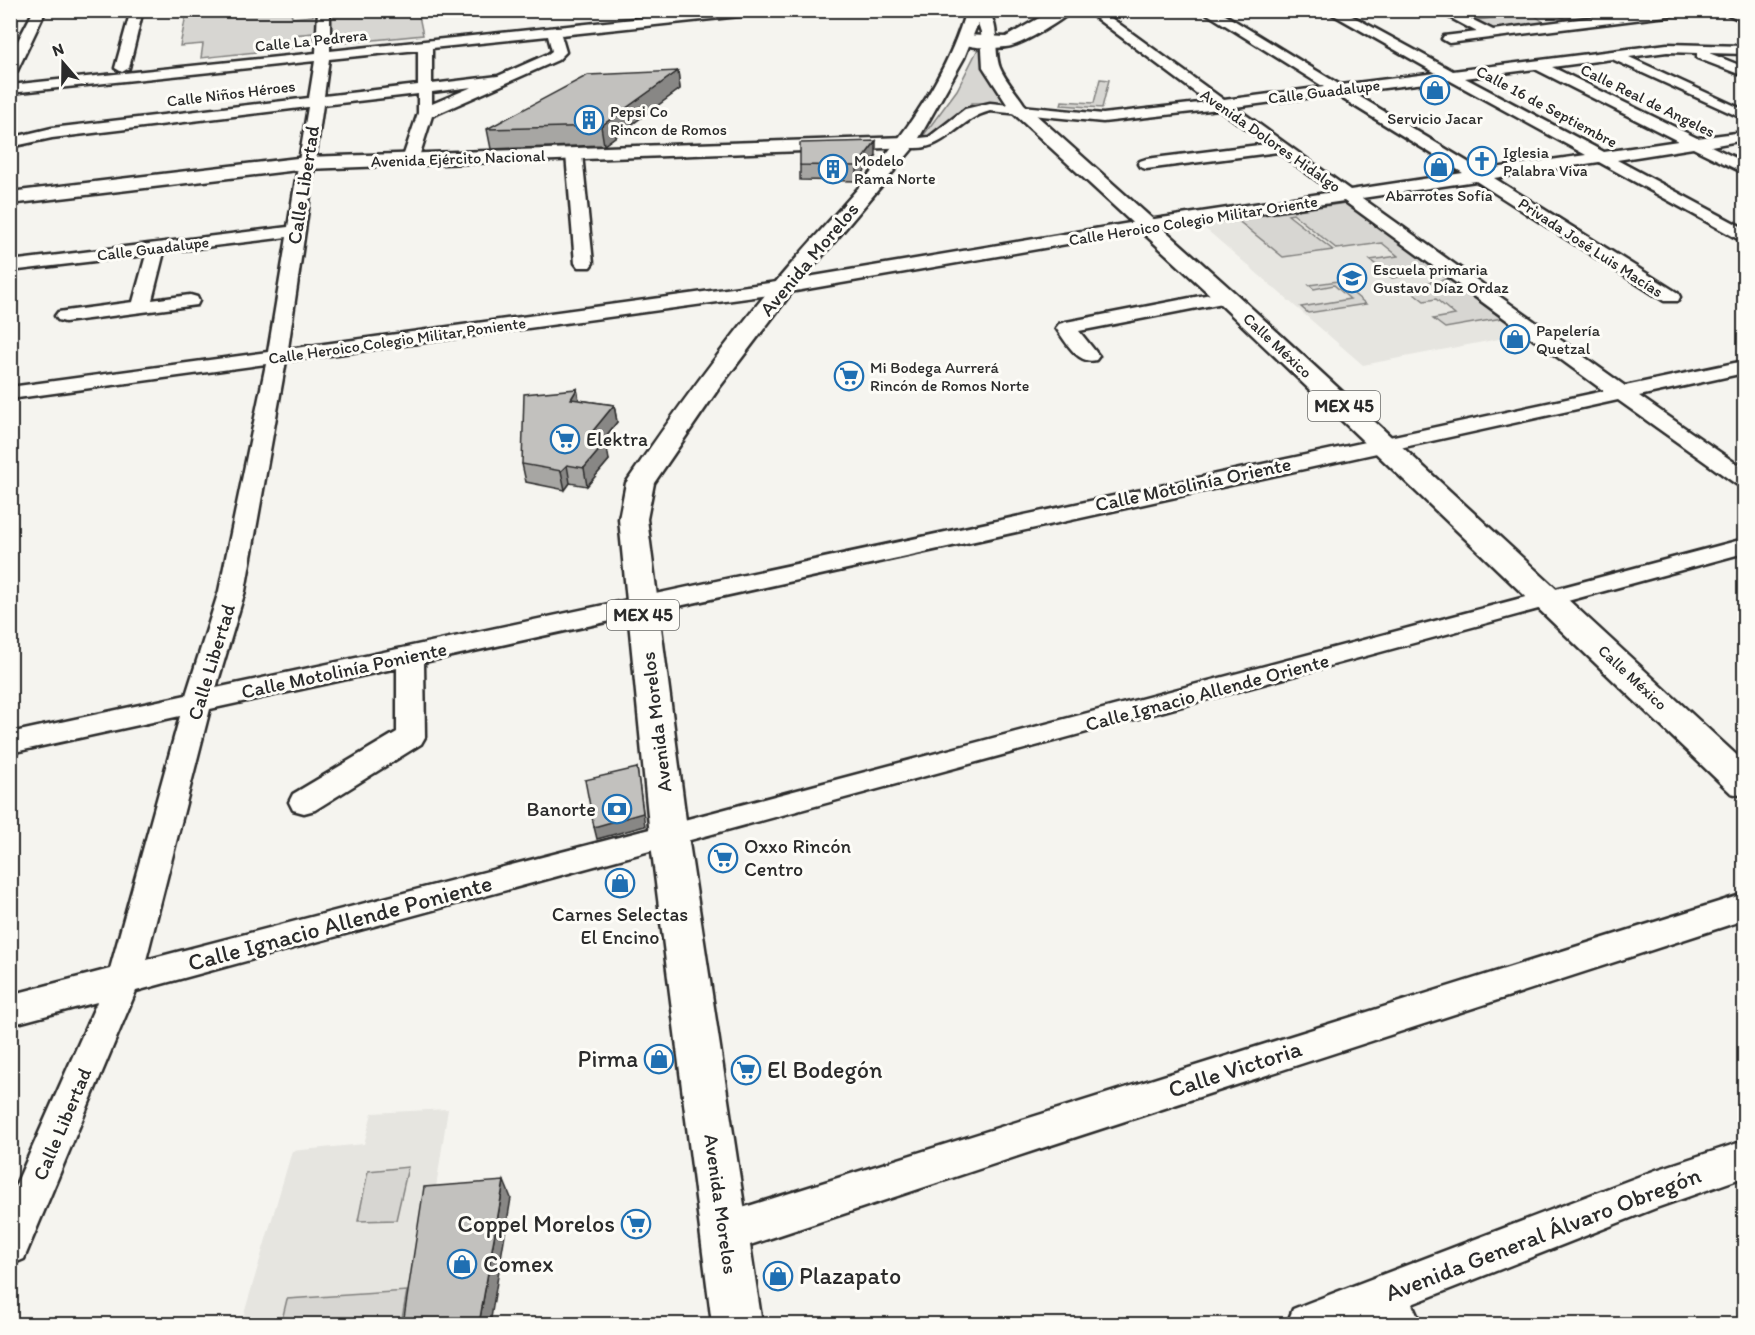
<svg xmlns="http://www.w3.org/2000/svg" width="1755" height="1335" viewBox="0 0 1755 1335" font-family="Itim,sans-serif">
	<style>
		.built { fill: #e6e5e0 }
		.green { fill: #d7d6d2; stroke: #81807e; stroke-width: 1.5 }
		.lines { fill: none; stroke-linecap: round; stroke-linejoin: round }
		.street-casing { stroke: #2b2b2b; stroke-width: 5 }
		.secondary-casing { stroke: #2b2b2b; stroke-width: 5 }
		.primary-casing { stroke: #2b2b2b; stroke-width: 5 }
		.street { fill: #fdfcf7; fill-rule: evenodd }
		.secondary { fill: #fdfcf7; fill-rule: evenodd }
		.primary { fill: #fdfcf7; fill-rule: evenodd }
		.wall { fill: #a7a6a3; stroke: #2b2b2b; stroke-width: 1.5 }
		.shaded-wall { fill: #888785; stroke: #2b2b2b; stroke-width: 1.5 }
		.building { fill: #c2c1be; stroke: #2b2b2b; stroke-width: 1.5 }
		.labels { text-anchor: middle; stroke-width: 6; stroke-linejoin: round; paint-order: stroke }
		.far-street-label { font-size: 16px; fill: #2b2b2b; stroke: #fdfcf7 }
		.far-poi-label { font-size: 16px; fill: #2b2b2b; stroke: #fdfcf7; text-anchor: start }
		.shield { fill: #fdfcf7; stroke: #6a6a68; stroke-width: 1.5 }
		.shield-label { font-size: 18px; font-weight: bold; fill: #2b2b2b }
		.street-label { font-size: 20px; fill: #2b2b2b; stroke: #fdfcf7 }
		.poi-label { font-size: 20px; fill: #2b2b2b; stroke: #fdfcf7; text-anchor: start }
		.near-street-label { font-size: 24px; fill: #2b2b2b; stroke: #fdfcf7 }
		.near-poi-label { font-size: 24px; fill: #2b2b2b; stroke: #fdfcf7; text-anchor: start }
	</style>
	<rect width="100%" height="100%" fill="#f5f4ef"/>
	<filter id="ink" filterUnits="userSpaceOnUse"><feTurbulence type="fractalNoise" baseFrequency=".0167" numOctaves="2"/><feDisplacementMap in="SourceGraphic" scale="12" xChannelSelector="R" yChannelSelector="G"/><feConvolveMatrix kernelMatrix="1 2 1 2 8 2 1 2 1" color-interpolation-filters="sRGB"/></filter>
	<g filter="url(#ink)">
		<!-- built -->
		<path class="built" d="M1346 203 1438 271 1525 334 1363 365 1200 224Z
			M448 1109 415 1324H241L292 1151 364 1144 372 1113Z"/>
		<!-- green -->
		<path class="green" d="M187 10 291 11 292 18 313 16V11H418L423 35 314 46 313 33 293 35V48L201 58 203 44 180 46Z
			M1553 11V10L1644 11 1567 20 1550 11Z
			M1531 13 1545 23 1494 29 1476 20Z
			M980 45 1009 103H972L931 136H923L957 90Z
			M1100 79 1109 80 1102 108 1061 105 1062 101 1094 103Z
			M1346 203 1438 271 1392 278 1370 260 1398 256 1382 243 1337 249 1293 214 1288 215 1333 250 1283 257 1236 219Z
			M1449 279 1502 318 1445 328 1433 319 1455 315 1436 299 1424 301 1405 286Z
			M1338 281 1366 304 1308 313 1301 307 1350 299 1334 285 1314 289 1309 285Z
			M408 1167 396 1220 358 1221 368 1171Z
			M407 1291 401 1324H281L287 1299Z"/>
		<g class="lines">
			<!-- street casing -->
			<g class="street-casing">
				<path id="street" d="M34 10H46L17 71 10 75V56Z
					M131 10H143L129 68 122 72 115 68Z
					M318 10H330V51L719 10H765L759 14 561 35 566 52 558 60 432 116 418 160 410 165 402 160 418 113V94L323 105 288 349 784 281 1148 220 1333 192 1278 152 1146 169 1140 167 1138 164 1140 161 1146 159 1267 144 1219 109 1103 122 990 111C955 120 943 157 902 146L899 143 902 140 929 137 965 109 990 103 1103 114 1208 102 1085 10H1100L1224 100 1324 87 1201 10H1217L1340 85 1436 73 1325 10H1341L1453 71 1667 44 1744 46V54L1709 53 1744 67V76L1697 58V53L1667 52 1629 57 1744 110V119L1612 59 1552 67 1697 138 1744 132V140L1711 146 1744 162V173L1693 148 1617 160 1744 228V240L1738 239 1599 162 1494 178 1678 293 1680 297 1678 301H1664L1476 181 1362 198 1625 386 1744 361V373L1639 396 1744 469V486L1736 484 1618 400 424 662 425 737 421 744 315 810 304 813 293 810 289 802 293 794 397 732V668L210 709 146 960 669 824 1744 539V553L136 991 24 1259 10 1265V1198L97 1002 10 1025V995L110 969 180 716 10 753V733L186 695 219 591 266 364 10 399V387L268 352 287 237 164 252 152 300 190 295 197 297 199 301 197 305 65 322 58 320 55 316 58 312 133 302 146 255 10 271V261L288 227 308 107 52 138 10 147V138L52 128 309 98 315 61 10 93V85L316 53ZM548 36 552 51 548 54 498 76 432 84V48ZM418 50V85L324 96 329 59ZM1535 69 1678 141 1604 152 1465 78ZM1449 80 1586 155 1481 170 1352 92ZM472 87 432 104V92ZM1335 94 1463 173 1350 190 1235 107ZM1344 201 1604 391 216 688 245 591 286 361 784 293 1148 230Z
					M1436 10H1453L1493 30 1649 10H1689L1683 14 1449 43 1442 39 1444 36 1477 32Z
					M1719 10H1737L1744 14V22Z
					M574 149 582 154 593 263 590 267H578L575 263 566 154Z
					M1226 291 1233 293 1235 297 1233 301 1079 331 1099 356 1096 360C1078 365 1066 342 1056 328L1059 324 1066 322Z
					M1744 894V920L1039 1149 726 1253 712 1247 706 1233 712 1219 726 1213Z
					M1744 1141V1177L1656 1208 1412 1304 1421 1324H1378L1375 1318 1360 1324H1287L1293 1309 1308 1303 1656 1170Z"/>
			</g>
			<!-- secondary casing -->
			<g class="secondary-casing">
				<path id="secondary" d="M1053 10H1072C1064 20 1024 43 1011 46 1000 49 964 49 957 40L965 35 1006 37Z
					M907 137 914 139 916 143 914 147 306 169 10 204V192L306 157Z"/>
			</g>
			<!-- primary casing -->
			<g class="primary-casing">
				<path id="primary" d="M966 10H988C1001 30 993 49 1000 68 1005 80 1017 93 1024 104L1234 292 1744 762V796L1731 793 1218 302 1012 112 983 67 981 32 978 23 964 58 914 147 792 292 719 388 654 483 647 519 688 836 762 1324H712L650 836 619 519 626 483C673 414 722 347 775 283 845 199 935 119 966 10Z"/>
			</g>
			<!-- street -->
			<use href="#street" class="street"/>
			<!-- secondary -->
			<use href="#secondary" class="secondary"/>
			<!-- primary -->
			<use href="#primary" class="primary"/>
		</g>
		<!-- wall -->
		<path class="wall" d="M678 71 680 89 604 145 491 149 487 129Z
			M876 156 857 181 800 180V165Z
			M577 389 579 400 614 405 617 422 602 441 609 460 587 486 570 483 565 490 526 482 522 464Z"/>
		<!-- shaded-wall -->
		<path class="shaded-wall" d="M678 71 680 89 604 145 601 126Z
			M876 141V156L857 181V166Z
			M577 389 580 407 571 399Z
			M614 405 617 422 590 456 587 438Z
			M606 442 609 460 587 486 584 468Z
			M567 465 570 483 565 490 561 471Z
			M637 768 645 826 597 839 594 827Z
			M504 1181 511 1198 490 1324H479Z"/>
		<!-- building -->
		<path class="building" d="M678 71 601 126 487 129 588 75Z
			M876 141 857 166 800 165V143Z
			M577 389 571 399 614 405 587 438 606 442 584 468 567 465 561 471 522 464 524 394Z
			M637 768 643 813 594 827 585 780Z
			M504 1181 479 1324H403L424 1187Z"/>
	</g>
	<!-- icons -->
	<defs>
		<g id="shop-ring" transform="scale(1.5)"><circle r="9.5" fill="#fdfcf7" stroke="#1f6fb2" stroke-width="1.5"/><path d="M-5-2.5h2.3a2.7 3.5 0 0 1 5.4 0H5L5.5 6h-11ZM-1.5-2.5h3a1.5 2.3 0 0 0-3 0Z" fill="#1f6fb2"/></g>
		<g id="building-ring" transform="scale(1.5)"><circle r="9.5" fill="#fdfcf7" stroke="#1f6fb2" stroke-width="1.5"/><path d="M-4-6H4V6H1V3H-1V6H-4ZM-2.5-4.3h1.7v1.8h-1.7ZM.8-4.3h1.7v1.8H.8ZM-2.5-1h1.7V.8h-1.7ZM.8-1h1.7V.8H.8Z" fill="#1f6fb2"/></g>
		<g id="church-ring" transform="scale(1.5)"><circle r="9.5" fill="#fdfcf7" stroke="#1f6fb2" stroke-width="1.5"/><path d="M-1.2-6h2.4v3.5h3.3v2.4h-3.3V6h-2.4V-.1h-3.3v-2.4h3.3Z" fill="#1f6fb2"/></g>
		<g id="school-ring" transform="scale(1.5)"><circle r="9.5" fill="#fdfcf7" stroke="#1f6fb2" stroke-width="1.5"/><path d="M0-5L7-2L0 1L-7-2ZM-4 1L0 2.5L4 1V4Q0 6-4 4Z" fill="#1f6fb2"/></g>
		<g id="supermarket-ring" transform="scale(1.5)"><circle r="9.5" fill="#fdfcf7" stroke="#1f6fb2" stroke-width="1.5"/><path d="M-6-5.5h2.5l.6 2H6L4.5 2H-2.5L-4.4-4H-6ZM-1.5 3.2a1.3 1.3 0 1 0 .1 0ZM3 3.2a1.3 1.3 0 1 0 .1 0Z" fill="#1f6fb2"/></g>
		<g id="bank-ring" transform="scale(1.5)"><circle r="9.5" fill="#fdfcf7" stroke="#1f6fb2" stroke-width="1.5"/><path d="M-6-4H6V4H-6ZM0-2.3a2.3 2.3 0 1 0 0 4.6a2.3 2.3 0 1 0 0-4.6Z" fill="#1f6fb2"/></g>
	</defs>
	<g fill-rule="evenodd">
		<use href="#shop-ring" x="1435" y="90"/>
		<use href="#building-ring" x="589" y="120"/>
		<use href="#church-ring" x="1482" y="161"/>
		<use href="#shop-ring" x="1439" y="167"/>
		<use href="#building-ring" x="833" y="169"/>
		<use href="#school-ring" x="1352" y="278"/>
		<use href="#shop-ring" x="1515" y="339"/>
		<use href="#supermarket-ring" x="849" y="376"/>
		<use href="#supermarket-ring" x="565" y="439"/>
		<use href="#bank-ring" x="617" y="809"/>
		<use href="#supermarket-ring" x="723" y="858"/>
		<use href="#shop-ring" x="620" y="883"/>
		<use href="#shop-ring" x="659" y="1059"/>
		<use href="#supermarket-ring" x="746" y="1070"/>
		<use href="#supermarket-ring" x="636" y="1224"/>
		<use href="#shop-ring" x="462" y="1264"/>
		<use href="#shop-ring" x="778" y="1276"/>
	</g>
	<g class="labels">
		<!-- far-street labels -->
		<g class="far-street-label">
			<text transform="translate(311 40) rotate(-6)" y="6">Calle La Pedrera</text>
			<text transform="translate(1324 91) rotate(-7)" y="6">Calle Guadalupe</text>
			<text transform="translate(231 93) rotate(-7)" y="6">Calle Niños Héroes</text>
			<text transform="translate(1648 100) rotate(26)" y="6">Calle Real de Angeles</text>
			<text transform="translate(1547 106) rotate(28)" y="6">Calle 16 de Septiembre</text>
			<text transform="translate(1271 140) rotate(35)" y="6">Avenida Dolores Hidalgo</text>
			<text transform="translate(458 158) rotate(-2)" y="6">Avenida Ejército Nacional</text>
			<text transform="translate(1193 220) rotate(-9)" y="6">Calle Heroico Colegio Militar Oriente</text>
			<text transform="translate(1591 247) rotate(33)" y="6">Privada José Luis Macías</text>
			<text transform="translate(153 248) rotate(-7)" y="6">Calle Guadalupe</text>
			<text transform="translate(397 340) rotate(-8)" y="6">Calle Heroico Colegio Militar Poniente</text>
			<text transform="translate(1278 345) rotate(43)" y="6">Calle México</text>
			<text transform="translate(1633 677) rotate(43)" y="6">Calle México</text>
		</g>
		<!-- far-poi labels -->
		<g class="far-poi-label">
			<text x="610" y="117">Pepsi Co<tspan x="610" dy="18">Rincon de Romos</tspan></text>
			<text x="1435" y="124" text-anchor="middle">Servicio Jacar</text>
			<text x="1503" y="158">Iglesia<tspan x="1503" dy="18">Palabra Viva</tspan></text>
			<text x="854" y="166">Modelo<tspan x="854" dy="18">Rama Norte</tspan></text>
			<text x="1439" y="201" text-anchor="middle">Abarrotes Sofía</text>
			<text x="1373" y="275">Escuela primaria<tspan x="1373" dy="18">Gustavo Díaz Ordaz</tspan></text>
			<text x="1536" y="336">Papelería<tspan x="1536" dy="18">Quetzal</tspan></text>
			<text x="870" y="373">Mi Bodega Aurrerá<tspan x="870" dy="18">Rincón de Romos Norte</tspan></text>
		</g>
		<!-- shield labels -->
		<g class="shield">
			<rect x="1308" y="391" width="72" height="30" rx="4.5"/>
			<rect x="607" y="600" width="72" height="30" rx="4.5"/>
		</g>
		<g class="shield-label">
			<text x="1344" y="412">MEX 45</text>
			<text x="643" y="621">MEX 45</text>
		</g>
		<!-- street labels -->
		<g class="street-label">
			<text transform="translate(303 185) rotate(-81)" y="7">Calle Libertad</text>
			<text transform="translate(809 259) rotate(-50)" y="7">Avenida Morelos</text>
			<text transform="translate(1193 484) rotate(-12)" y="7">Calle Motolinía Oriente</text>
			<text transform="translate(211 662) rotate(-73)" y="7">Calle Libertad</text>
			<text transform="translate(344 670) rotate(-12)" y="7">Calle Motolinía Poniente</text>
			<text transform="translate(1207 692) rotate(-15)" y="7">Calle Ignacio Allende Oriente</text>
			<text transform="translate(656 722) rotate(-97)" y="7">Avenida Morelos</text>
			<text transform="translate(62 1124) rotate(-67)" y="7">Calle Libertad</text>
			<text transform="translate(721 1204) rotate(82)" y="7">Avenida Morelos</text>
		</g>
		<!-- poi labels -->
		<g class="poi-label">
			<text x="586" y="446">Elektra</text>
			<text x="596" y="816" text-anchor="end">Banorte</text>
			<text x="744" y="853">Oxxo Rincón<tspan x="744" dy="23">Centro</tspan></text>
			<text x="620" y="921" text-anchor="middle">Carnes Selectas<tspan x="620" dy="23">El Encino</tspan></text>
		</g>
		<!-- near-street labels -->
		<g class="near-street-label">
			<text transform="translate(340 923) rotate(-15)" y="8">Calle Ignacio Allende Poniente</text>
			<text transform="translate(1235 1069) rotate(-18)" y="8">Calle Victoria</text>
			<text transform="translate(1543 1234) rotate(-21)" y="8">Avenida General Álvaro Obregón</text>
		</g>
		<!-- near-poi labels -->
		<g class="near-poi-label">
			<text x="638" y="1067" text-anchor="end">Pirma</text>
			<text x="767" y="1078">El Bodegón</text>
			<text x="615" y="1232" text-anchor="end">Coppel Morelos</text>
			<text x="483" y="1272">Comex</text>
			<text x="799" y="1284">Plazapato</text>
		</g>
	</g>
	<!-- margin -->
	<rect width="1755" height="1335" fill="none" stroke="#fdfcf7" stroke-width="36"/>
	<rect x="18" y="18" width="1719" height="1299" fill="none" stroke="#2b2b2b" stroke-width="2" filter="url(#ink)"/>
	<!-- north arrow -->
	<g transform="translate(63 63) rotate(340)" stroke="#fdfcf7" stroke-width="4.5" paint-order="stroke">
	<path d="M0-4.5L10 22L0 15L-10 22Z" fill="#2b2b2b"/>
	<text y="-9" font-size="16" font-weight="bold" text-anchor="middle" fill="#2b2b2b">N</text>
	</g>
</svg>
